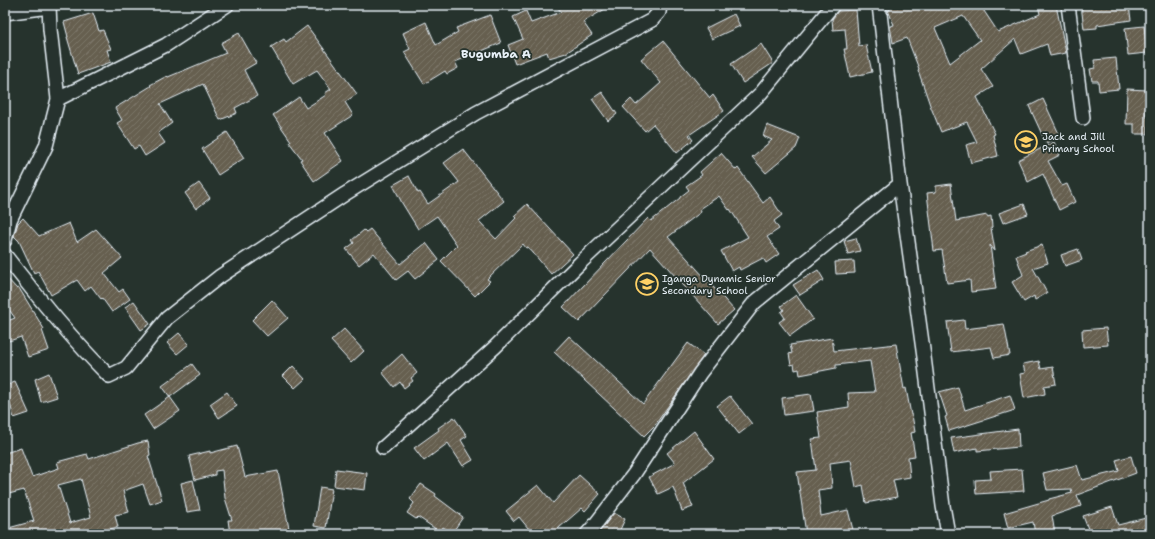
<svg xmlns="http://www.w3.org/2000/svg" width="1155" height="539" viewBox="0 0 1155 539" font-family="'Shantell Sans',sans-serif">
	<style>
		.building { fill: url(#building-hatch); stroke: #e8f1f8; fill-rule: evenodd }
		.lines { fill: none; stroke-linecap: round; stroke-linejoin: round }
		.street-casing { stroke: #e8f1f8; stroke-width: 16 }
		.street { stroke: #26332d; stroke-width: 13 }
		.labels { text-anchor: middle; stroke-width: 3.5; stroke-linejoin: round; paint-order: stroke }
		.poi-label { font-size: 10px; fill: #e8f1f8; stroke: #26332d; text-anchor: start }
		.quarter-label { font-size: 12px; font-weight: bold; fill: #e8f1f8; stroke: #26332d }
	</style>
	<defs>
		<pattern id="building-hatch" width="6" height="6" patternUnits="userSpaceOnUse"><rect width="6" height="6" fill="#665e4f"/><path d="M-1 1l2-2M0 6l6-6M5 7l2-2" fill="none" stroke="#7c7669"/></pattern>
	</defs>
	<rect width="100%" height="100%" fill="#26332d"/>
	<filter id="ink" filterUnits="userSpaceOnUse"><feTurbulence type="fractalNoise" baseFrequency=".025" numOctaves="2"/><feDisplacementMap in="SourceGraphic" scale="8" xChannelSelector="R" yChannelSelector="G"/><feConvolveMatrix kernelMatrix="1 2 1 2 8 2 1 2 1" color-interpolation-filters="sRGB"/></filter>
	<g filter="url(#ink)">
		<!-- building -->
		<path class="building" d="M556 5H612L583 22 592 35 566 53 549 58 547 52 515 64 508 45 523 39 513 17 526 11 531 23 561 12Z
			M888 5H990L982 8 998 32 1040 14 1038 5H1056L1066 53 1050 56 1047 44 1021 54 1015 39 981 69 993 87 977 97 995 134 993 135 998 156 971 163 966 145 977 142 967 122 941 132 930 105 918 70 919 69 907 38 893 43 890 26 894 25 888 10H890ZM963 16 980 40 950 63 935 28Z
			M1081 5H1129L1131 20 1097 25V28L1084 29Z
			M856 10 859 46 866 45 872 72 850 77 844 49H847L845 29 833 30 832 19 838 11Z
			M93 13 99 31 103 30 111 49 107 50 111 62 78 74 67 37H68L64 22Z
			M734 14 740 26 712 39 706 28Z
			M490 15 501 43 455 62 458 68 447 74 445 71 424 84 404 52 410 49 403 33 426 22 436 45 458 32 456 28Z
			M307 26 357 94 345 102 353 115 325 133 343 161 314 181 300 160 302 159 289 142 291 141 273 115 299 97 306 108 326 95 325 93 331 89 317 70 293 84 271 47 284 39 286 42Z
			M1144 26 1147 53 1128 55 1125 28Z
			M239 33 256 63 244 70 257 96 235 108 237 113 220 120 203 84 160 104 172 123 158 133 165 143 145 156 139 146 134 149 117 123 122 120 115 108 151 86 150 85 167 76 168 77 226 53 221 43Z
			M663 41 710 98 713 95 724 111 689 135 693 140 677 153 653 124 645 131 623 107 631 99 636 105 661 83 641 59Z
			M761 44 773 63 743 83 731 64Z
			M1116 58 1119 89 1099 91 1098 81H1092L1090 69 1095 68 1094 60Z
			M1127 89 1147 90 1146 117H1148V134H1134V124H1126Z
			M602 92 617 114 608 121 592 99Z
			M1043 99 1060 136 1046 143 1029 106Z
			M767 125 800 138 796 148 766 173 752 157 772 140 763 136Z
			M227 132 244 158 218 175 202 149Z
			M1054 142 1060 155 1048 161 1062 186 1067 184 1075 202 1059 210 1043 174 1028 182 1018 160Z
			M463 149 504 201 479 221 496 239 516 218 514 216 527 204 573 254 551 274 528 247 526 248 523 244 487 279 490 281 475 296 441 261 457 245 437 216 418 229 402 203 393 185 409 176 418 193 420 192 428 204 459 182 444 163Z
			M721 153 736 170 738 168 763 203 770 197 782 215 774 221 779 229 767 237 779 254 766 263 763 258 740 270 739 267 732 271 721 251 748 237 730 209 729 210 719 196 700 209 701 212 668 237 734 310 718 324 650 248 579 322 563 307 648 218 651 221 680 198V197L689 190 686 186 702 175 700 172Z
			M199 183 210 198 196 209 185 193Z
			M951 184 956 221 987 215V217L991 216 992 227 991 228 995 251 990 245 996 289 971 292 970 280 947 283 942 250 934 251 927 193 936 192V186Z
			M1024 204 1028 214 1003 223 999 213Z
			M23 218 39 236 69 223 77 242 96 229 122 258 104 273 119 292 123 289 130 299 112 312 102 298 101 299 91 286 85 291 77 280 51 295 38 271 34 273 19 241 14 236 18 223Z
			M370 229 400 264 426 243 439 260 415 279 408 271 396 280 374 253 359 265 346 249 354 243 352 240 364 230 366 232Z
			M856 238 860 251 848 254 844 241Z
			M1042 245 1048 263 1033 268 1047 293 1035 300 1034 296 1024 302 1012 282 1023 275 1016 256 1026 252 1025 251Z
			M1078 249 1082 260 1065 266 1061 255Z
			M854 261 855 273 836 274 835 262Z
			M818 270 824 280 800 295 793 285Z
			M5 276 17 289 19 288 44 329 42 330 49 350 28 357 21 337 9 341 7 337 5 338V322L15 318 5 304Z
			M796 295 813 319 790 336 779 322 785 318 781 312 784 310 781 306Z
			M272 300 288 318 267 336 252 320Z
			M134 301 150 324 141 330 125 307Z
			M964 320 965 329 1004 324 1010 355 994 358 991 347 951 352 947 322Z
			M1106 328 1108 345 1083 347 1082 330Z
			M344 329 364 351 351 363 331 341Z
			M179 333 189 344 177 354 167 343Z
			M569 336 643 404 688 343 704 355 655 425 644 436 554 352Z
			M832 338 834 351 896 344 904 389 906 388 911 415H912L915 432 911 433 915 456 908 457 910 477 893 480 897 497 866 503 863 485 856 487 851 460 830 463 832 488 818 490 821 516 848 510 854 534H806L797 472 816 470 812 439 821 438 817 412 849 407 848 393 875 392 870 361 836 365V368L800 375 799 369 795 370 794 364 791 365 789 354 792 353 790 345Z
			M402 354 417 373 411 378 413 381 404 388 400 382 394 387 382 372Z
			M1039 361 1041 369 1053 367 1056 384 1044 386 1045 394 1024 398 1020 374 1025 373 1023 364Z
			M192 364 200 375 170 397 162 386Z
			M293 366 305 379 295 388 283 376Z
			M49 373 57 397 41 402 35 379Z
			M15 382 29 413 14 418 5 386Z
			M958 387 965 410 1010 395 1015 410 949 431 945 417 947 416 939 392Z
			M227 392 237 406 219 418 210 404Z
			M811 394 814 411 784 415 782 398Z
			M730 396 752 424 739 434 717 406Z
			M170 397 180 411 153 429 144 415Z
			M454 417 467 436 461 440 473 460 463 466 448 443 424 461 414 448 439 430 438 428Z
			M1018 429 1019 447 977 451V448L954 453 951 438Z
			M694 431 714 459 683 483 693 507 682 511 673 487 658 494 649 477 675 463 667 453Z
			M148 441 150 455 148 456 162 500 150 504 143 484 123 491 129 512 115 515 118 527 89 534H5V529L34 521 24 490 5 495V453L21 448 32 477 59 468 57 462 87 454 89 459 138 443ZM81 479 91 517 70 523 58 485Z
			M237 446 245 477 278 471 290 534H230L228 520H232L225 498 222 470 215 471V475L195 480 189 456 210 451V453Z
			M1131 456 1136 473 1077 495 1081 506 1052 516 1055 534H1035L1033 522 1008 528 1004 513 1049 500V499L1072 493 1071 489 1047 490 1043 473 1077 465 1082 480 1119 471 1116 460Z
			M336 469 367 473 365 490 334 486Z
			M1022 469 1024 491 976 494 975 480 991 479 990 471Z
			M579 475 600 494 585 511 582 508 552 534H533L519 517 514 521 506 511 538 485 553 503Z
			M193 480 200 510 187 512 181 483Z
			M421 484 436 494 435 496 463 517 452 533 443 527 440 532 418 517 416 519 407 513 414 503 410 499Z
			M320 487 332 489 326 528 314 526Z
			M1112 507 1118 525 1150 517V534H1090L1083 516Z
			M614 513 625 519 618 534H598Z"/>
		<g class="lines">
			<!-- street casing -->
			<g class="street-casing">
				<path id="street" d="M1068 5 1083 118
					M5 13 49 7
					M58 99 166 45 227 5
					M900 184 924 357 943 506 948 534
					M5 240 10 220 46 146 58 99 50 29 49 5
					M5 255C38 298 71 338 109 376L126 368 167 318 219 277 345 194 476 113 652 20 659 12 660 5
					M383 448 495 347 580 263 761 93 833 5
					M587 534 594 526 634 474 700 373 754 303 900 184 879 5"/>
			</g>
			<!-- street -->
			<use href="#street" class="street"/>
		</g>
	</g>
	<!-- icons -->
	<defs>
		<g id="school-ring" transform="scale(1.15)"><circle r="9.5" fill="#26332d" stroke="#ffd166" stroke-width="1.5"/><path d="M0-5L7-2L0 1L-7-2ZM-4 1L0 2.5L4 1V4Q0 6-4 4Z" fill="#ffd166"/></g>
	</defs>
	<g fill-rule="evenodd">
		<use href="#school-ring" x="1026" y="142"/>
		<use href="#school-ring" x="647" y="284"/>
	</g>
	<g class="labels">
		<!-- poi labels -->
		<g class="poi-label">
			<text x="1042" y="140">Jack and Jill<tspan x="1042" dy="12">Primary School</tspan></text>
			<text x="662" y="282">Iganga Dynamic Senior<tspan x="662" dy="12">Secondary School</tspan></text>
		</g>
		<!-- quarter labels -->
		<g class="quarter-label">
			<text x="496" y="58">Bugumba A</text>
		</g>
	</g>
	<!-- margin -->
	<rect width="1155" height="539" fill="none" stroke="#26332d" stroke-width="20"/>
	<rect x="10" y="10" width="1135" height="519" fill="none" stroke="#e8f1f8" stroke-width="1.5" filter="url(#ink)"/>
</svg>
